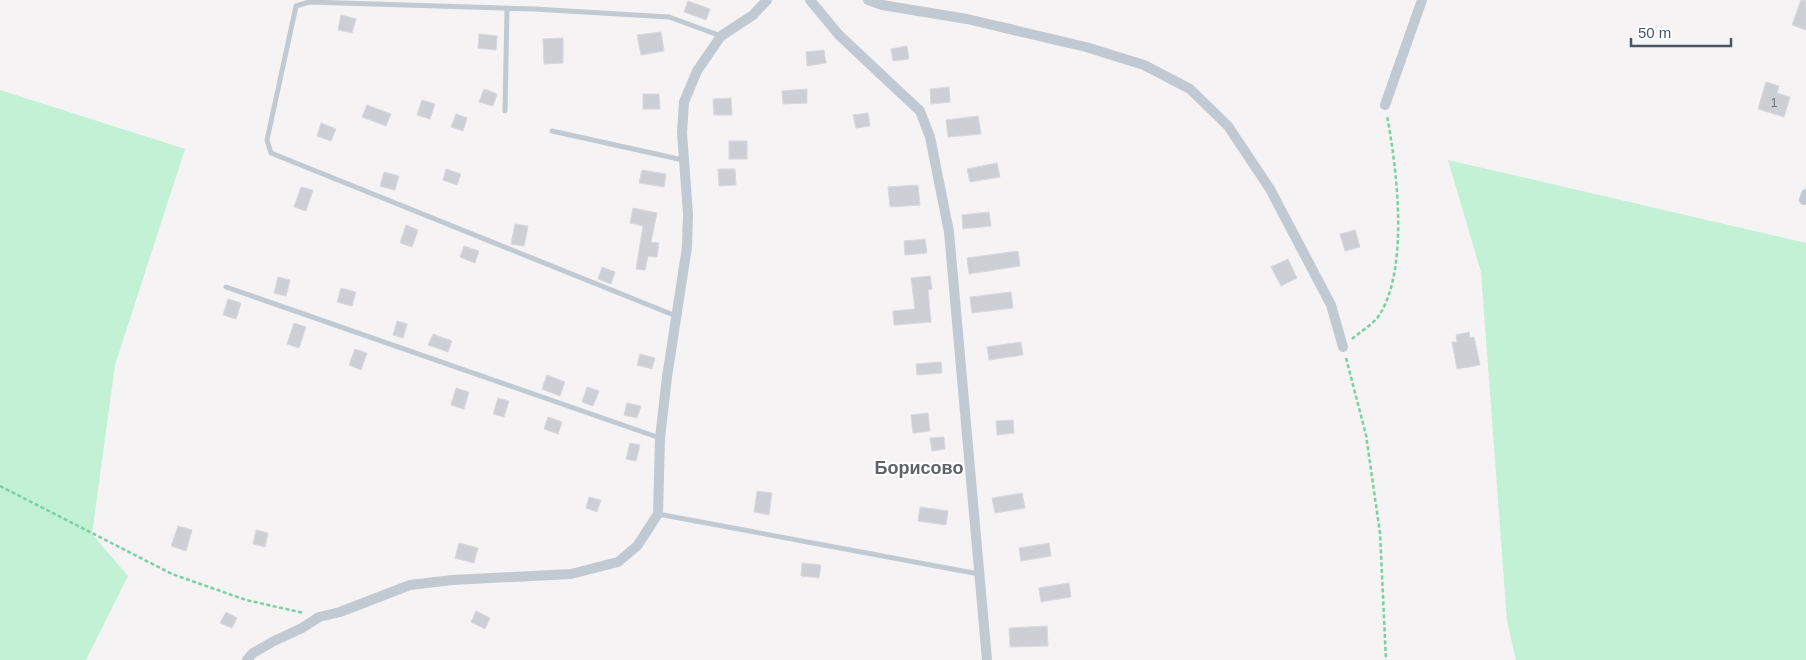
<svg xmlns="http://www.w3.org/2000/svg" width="1806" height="660" viewBox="0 0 1806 660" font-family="Arial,sans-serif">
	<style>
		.green { fill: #c3f1d5 }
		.building { fill: #cdcfd5; stroke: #d7d9de }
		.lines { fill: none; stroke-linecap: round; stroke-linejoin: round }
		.path { stroke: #7ad0a6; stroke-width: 2.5; stroke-dasharray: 4 2.5; stroke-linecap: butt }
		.service { stroke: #c1cad2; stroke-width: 5 }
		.minor { stroke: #c1cad2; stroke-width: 10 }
		.labels { text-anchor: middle; stroke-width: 4; stroke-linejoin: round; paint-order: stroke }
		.number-label { font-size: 12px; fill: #6b747e }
		.quarter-label { font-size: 18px; font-weight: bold; fill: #5f6368; stroke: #fff }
	</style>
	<rect width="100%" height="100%" fill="#f5f3f3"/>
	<!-- green -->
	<path class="green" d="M0 90 185 149 115 365 92 534 128 576 86 660H0Z
		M1448 160 1806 243V660H1516L1507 621 1481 272Z"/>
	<!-- building -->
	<path class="building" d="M1801 0H1806V30L1792 25Z
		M688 1 710 9 706 20 684 12Z
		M341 15 356 19 352 33 338 30Z
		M661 32 664 51 641 55 637 35Z
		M479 34 497 36 496 50 478 48Z
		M563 38V63L544 64 543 39Z
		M907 46 909 59 893 61 891 49Z
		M824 50 826 63 807 66 806 52Z
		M1766 82 1779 86 1777 93 1790 97 1784 117 1758 109Z
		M949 87 950 102 931 104 930 89Z
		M484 89 497 94 493 106 479 102Z
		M807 89V103L783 104 782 91Z
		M643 94H659L660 109H643Z
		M731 98 732 115H714L713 99Z
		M422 100 435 104 430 119 417 115Z
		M367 105 391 114 386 126 362 117Z
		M868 113 870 126 856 128 853 115Z
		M456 114 467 118 463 131 451 127Z
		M978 116 981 134 948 137 946 120Z
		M321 123 336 129 331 141 317 136Z
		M729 141H747V159H729Z
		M997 163 1000 177 970 182 967 169Z
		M446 169 461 174 457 185 443 180Z
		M718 169H735L736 185 719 186Z
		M642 170 666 174 664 187 639 183Z
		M384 172 399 176 395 190 380 186Z
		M918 185 920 205 890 207 888 187Z
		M301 187 313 190 306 211 294 207Z
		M633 208 657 213 651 242 659 243 657 257 648 256 645 270 636 269 643 226 630 223Z
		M989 212 991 226 963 229 962 215Z
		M515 224 528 226 524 246 511 244Z
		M406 225 418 230 412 247 400 243Z
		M1355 230 1360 247 1345 251 1340 234Z
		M925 239 927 253 905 255 904 241Z
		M464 246 479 251 475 263 460 257Z
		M1018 251 1020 266 969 274 967 258Z
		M1288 259 1297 278 1281 286 1271 267Z
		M602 267 615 272 611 284 598 279Z
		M930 276 932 289 928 290 931 322 894 325 893 311 915 309 911 278Z
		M278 277 290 280 286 296 274 293Z
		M341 288 356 292 352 306 337 302Z
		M1011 292 1013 308 972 313 970 297Z
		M228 299 241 303 236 319 223 315Z
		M397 321 407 324 403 338 393 335Z
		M294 323 306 327 299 348 287 344Z
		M1469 332 1470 338 1474 337 1480 365 1457 369 1452 342H1457L1456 335Z
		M433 334 452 341 448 352 428 345Z
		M1021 342 1023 355 989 360 987 347Z
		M355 349 367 353 361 370 349 365Z
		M640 354 655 358 652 369 637 365Z
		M941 362 942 373 917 375 916 364Z
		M547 375 565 382 560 396 542 389Z
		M587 387 599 391 593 406 582 402Z
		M456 388 469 392 464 409 451 405Z
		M498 398 509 401 504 417 493 414Z
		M627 403 641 406 637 418 624 415Z
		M928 413 930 431 913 433 911 415Z
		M548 417 562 422 558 434 544 429Z
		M1013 420 1014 433 997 435 996 421Z
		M944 437 945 449 932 451 930 438Z
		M630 443 640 445 636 461 626 459Z
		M757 491 772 493 769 515 754 512Z
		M1022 493 1025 508 995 513 992 498Z
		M589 497 601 500 597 512 586 508Z
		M920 507 948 511 946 525 918 521Z
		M178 526 192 530 186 551 171 546Z
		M256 530 268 533 265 547 253 544Z
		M459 543 478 548 474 563 455 558Z
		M1049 543 1051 556 1021 561 1019 548Z
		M802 563 821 565 819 578 801 576Z
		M1069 583 1071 597 1041 602 1039 588Z
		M476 611 490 618 485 629 471 622Z
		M226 612 237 618 232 628 220 623Z
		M1047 626 1048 646 1010 647 1009 628Z"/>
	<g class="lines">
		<!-- path -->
		<path class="path" d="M1352 339C1360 332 1375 323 1380 314 1409 267 1397 169 1387 116
			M1346 358 1366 435 1380 533 1386 660
			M0 486 172 574 246 600 304 613"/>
		<!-- service -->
		<path class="service" d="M505 111 507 8
			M552 131 683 160
			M226 287 660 438
			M676 316 271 153 267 140 296 6 309 2 534 9 669 17 721 36
			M658 514 979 574"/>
		<!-- minor -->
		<path class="minor" d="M810 0 839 35 920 111 930 137 949 232 987 660
			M868 0 882 5 967 19 1086 47 1144 65 1190 89 1228 126 1270 189 1331 305 1343 347
			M1385 105 1422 0
			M1804 200 1806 194
			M247 660 253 653 274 641 302 628 319 617 340 612 410 585 452 580 571 574 618 562 637 546 658 514 660 438 667 377 687 247 688 214 682 133 684 102 697 71 721 36 753 15 767 0"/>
	</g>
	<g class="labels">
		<!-- number labels -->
		<g class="number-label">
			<text x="1774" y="107">1</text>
		</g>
		<!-- quarter labels -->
		<g class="quarter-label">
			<text x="919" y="474">Борисово</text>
		</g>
	</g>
	<!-- scale -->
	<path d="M1631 38v8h100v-8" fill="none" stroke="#4a5661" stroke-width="2.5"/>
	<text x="1638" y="38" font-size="15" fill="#4a5661" stroke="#ffffff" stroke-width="4" paint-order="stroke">50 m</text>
</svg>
